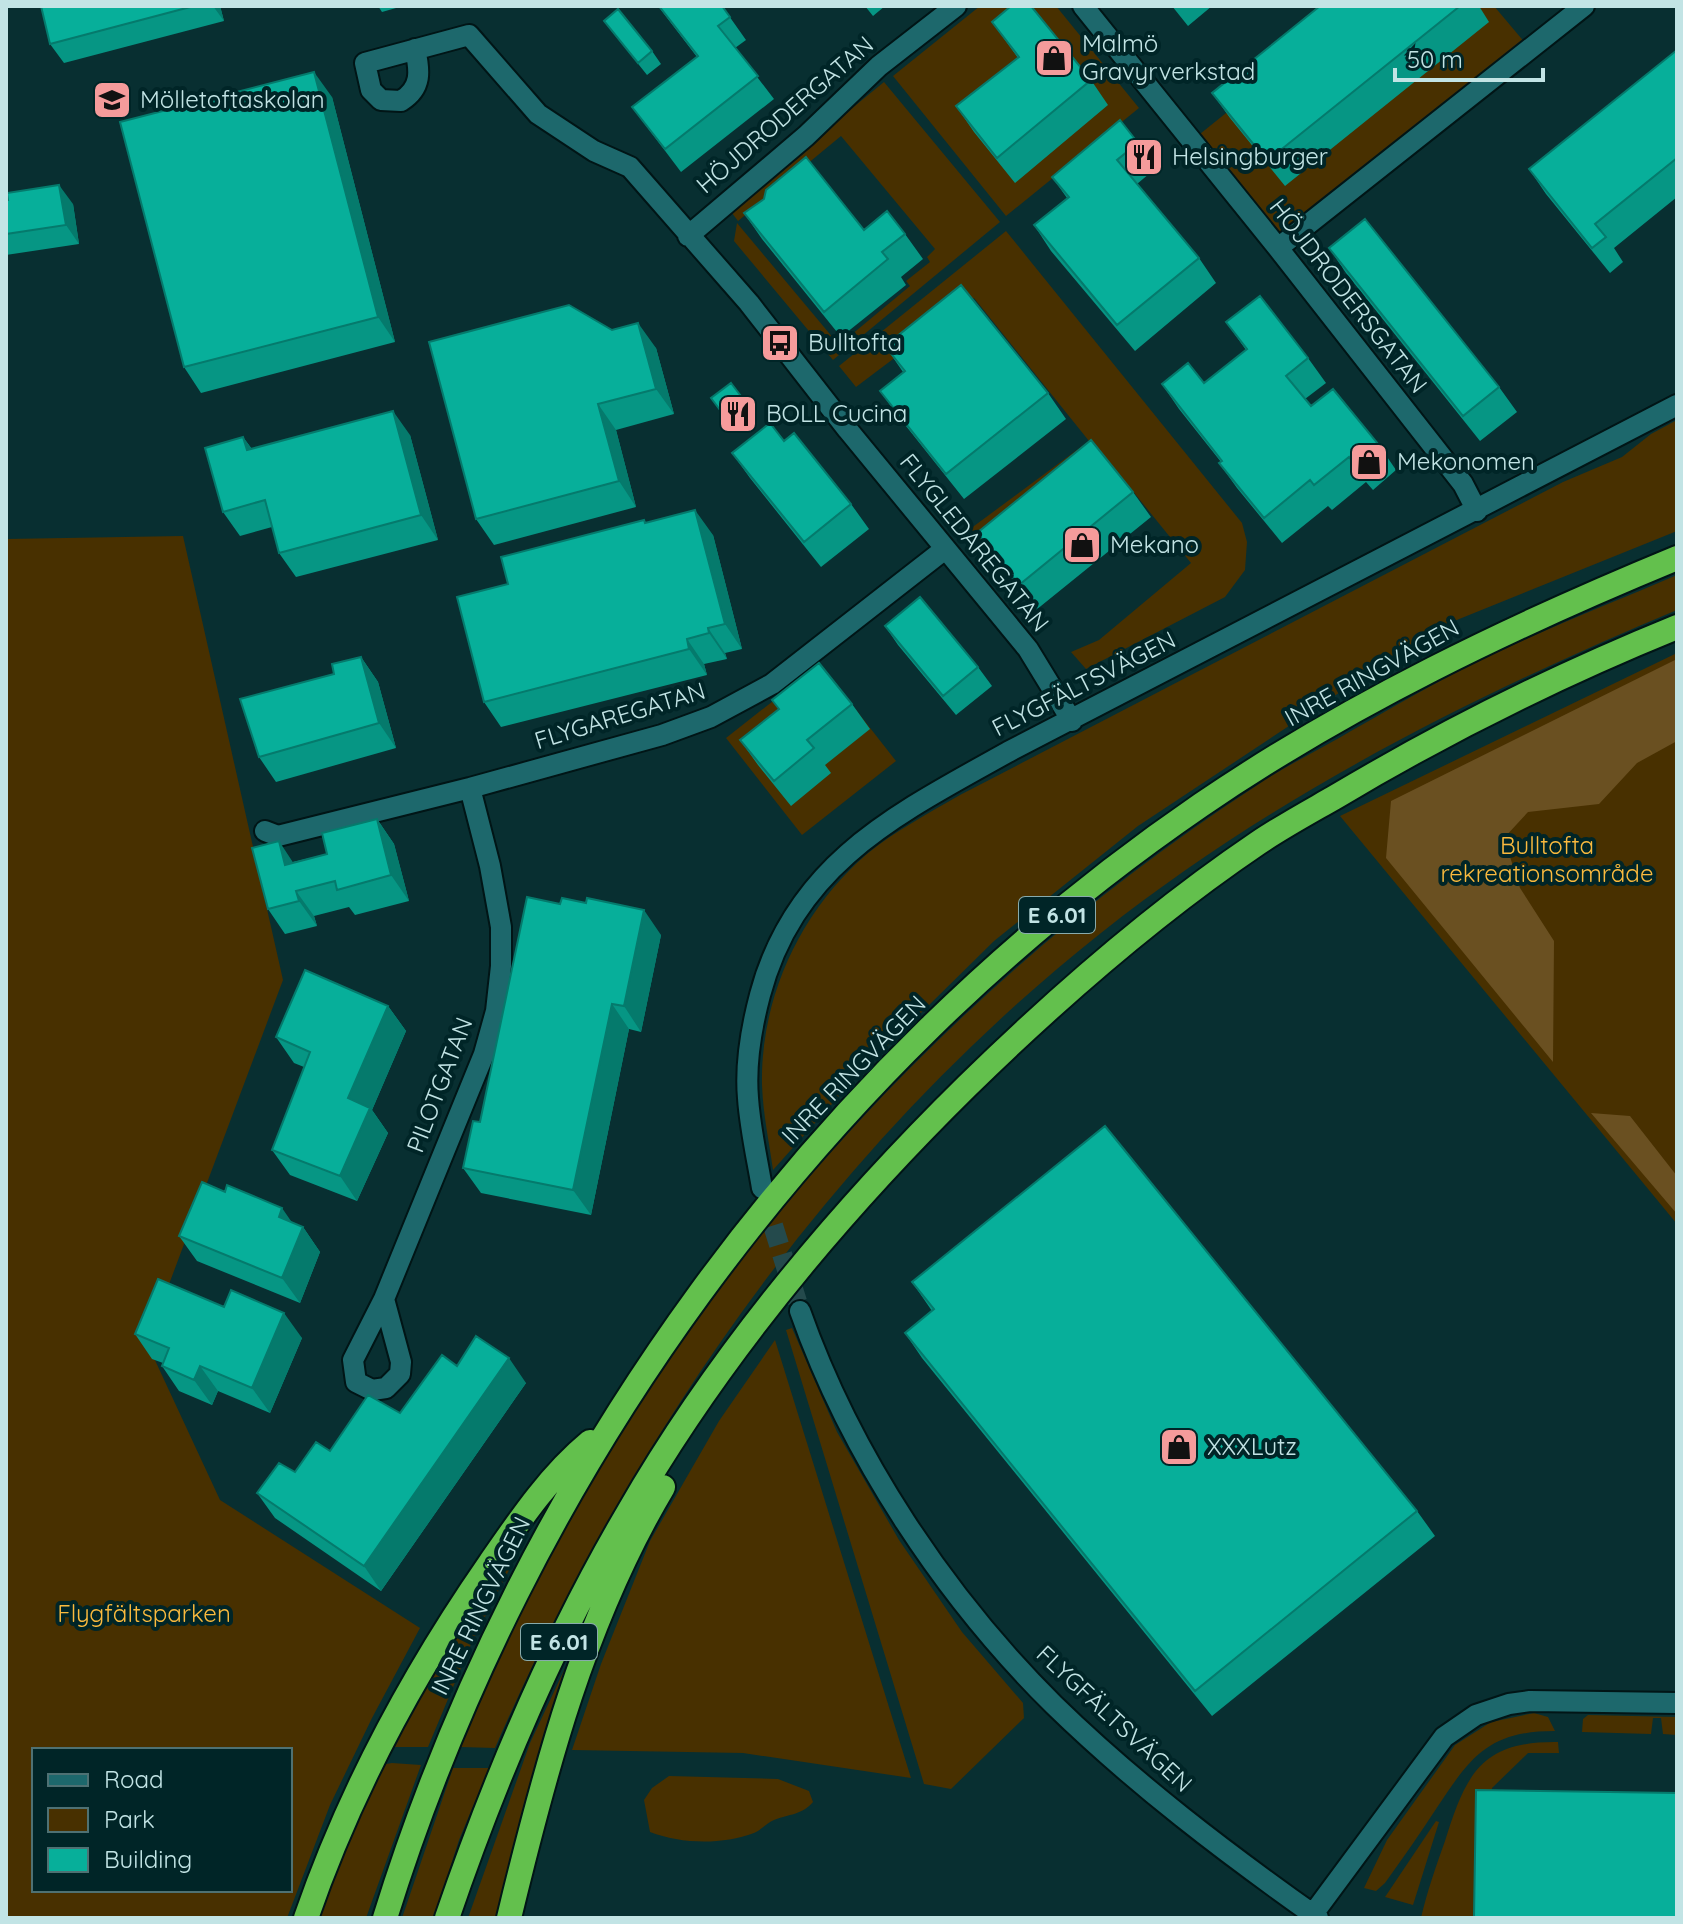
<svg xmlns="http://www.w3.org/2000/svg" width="1683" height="1924" viewBox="0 0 1683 1924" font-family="Quicksand,sans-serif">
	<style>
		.green { fill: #483000; fill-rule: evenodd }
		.forest { fill: #6a5021 }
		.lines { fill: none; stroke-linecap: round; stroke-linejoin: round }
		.minor-tunnel { stroke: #244a4c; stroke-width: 20; stroke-dasharray: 20 10; stroke-linecap: butt }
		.minor-casing { stroke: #011516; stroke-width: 24 }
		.highway-casing { stroke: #011516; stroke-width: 28 }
		.minor { stroke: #1d686c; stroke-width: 20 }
		.highway { stroke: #63c04d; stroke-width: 24 }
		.wall { fill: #069684 }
		.shaded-wall { fill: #057a6c }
		.building { fill: #07af9a; stroke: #057a6c; stroke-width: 2 }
		.labels { text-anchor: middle; stroke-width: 8; stroke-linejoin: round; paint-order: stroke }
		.shield { fill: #002527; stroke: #88abac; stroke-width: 2 }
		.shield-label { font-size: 22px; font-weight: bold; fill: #c2e4e5 }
		.poi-label { font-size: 24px; fill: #c2e4e5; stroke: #002527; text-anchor: start }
		.street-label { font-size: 24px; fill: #c2e4e5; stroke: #002527 }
		.park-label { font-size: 24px; fill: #faba3e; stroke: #002527 }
	</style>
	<rect width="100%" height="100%" fill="#082f31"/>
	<!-- green -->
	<path class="green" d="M980 6H1056L1139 108 1006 216 893 76Z
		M1359 6H1494L1526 44 1278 242 1195 138Z
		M884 82 1000 222 833 360 734 241 737 223 839 345 910 286 906 281 930 262 927 257 935 249 841 136 738 221 729 209Z
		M1006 231 1242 523 1247 542 1245 570 1225 597 1086 669 1071 652 1099 640 1191 563 1110 463 993 557 970 529 1089 441 974 298 856 387 839 366Z
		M1677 420V531L1437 628 1138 826 994 941 857 1076 773 1170C769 1141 763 1114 762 1085 760 998 801 910 867 854 895 831 929 813 960 795L1563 482 1622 457 1651 434Z
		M183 536 283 980 147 1343 220 1500 420 1628 372 1718 330 1805 287 1918H6V539ZM34 1750H290V1890H34Z
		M1677 575V610C1474 695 1275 795 1101 933 832 1146 631 1436 495 1748L461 1747C503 1648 549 1549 604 1458 768 1190 993 957 1256 786 1282 768 1311 754 1339 738 1379 715 1420 691 1461 670 1531 634 1605 606 1677 575Z
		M1677 653V1224L1340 816Z
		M820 664 896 761 802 835 726 738Z
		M792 1328 837 1432 899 1540 962 1632 1023 1703 1024 1718 951 1789 924 1784 786 1330Z
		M775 1340 911 1778 743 1753 572 1750 601 1664 650 1541 719 1421Z
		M541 1508 471 1644 428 1747H389L433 1668Z
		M571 1665 499 1918H468L530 1743 566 1666Z
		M1534 1713 1548 1717 1555 1731C1490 1731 1471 1756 1438 1806 1421 1832 1403 1858 1385 1883L1376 1891 1364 1888 1387 1840 1455 1745 1491 1722Z
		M1588 1715 1677 1717V1735L1663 1734 1661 1718H1653L1651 1734 1582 1732 1583 1719Z
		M1558 1742 1559 1753H1528L1492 1788 1489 1918H1421C1427 1892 1436 1866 1445 1841 1466 1774 1481 1741 1558 1742Z
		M392 1763 421 1765 366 1918H316L380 1765Z
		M453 1768H489L459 1840 434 1918H402Z
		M669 1776 778 1779 809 1791 813 1802C802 1815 789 1814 774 1820 767 1823 761 1830 754 1833 722 1845 681 1844 650 1832L644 1800 652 1788Z
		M1436 1821 1439 1822 1413 1905 1385 1897Z"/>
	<!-- forest -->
	<path class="forest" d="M1677 659V741L1637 763 1599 804 1528 812 1504 838 1520 888 1554 941 1553 1062 1386 858 1391 801Z
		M1591 1113 1630 1116 1677 1176V1214Z"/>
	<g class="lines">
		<!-- minor-tunnel -->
		<path class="minor-tunnel" d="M764 1197 800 1311"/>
		<!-- minor casing -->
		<g class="minor-casing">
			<path id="minor" d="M1083 6 1278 248 1463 484 1477 511
				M415 49C420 71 422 88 401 101L381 100 371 90 365 63 469 35 538 114 594 151 630 167 749 303 848 430 1028 649 1072 721
				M688 236 806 136 879 66 956 6
				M1278 248 1584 6
				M265 831 278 836 470 788 662 735 711 717 772 684 945 549
				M762 1188C757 1158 750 1128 748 1098 745 1063 751 1029 760 995 795 863 897 814 1008 752L1677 405
				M384 1299 353 1360 356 1382 372 1390 386 1388 400 1374 401 1362 384 1299 484 1054 496 1011 501 966V927L490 866 470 788
				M800 1311C851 1456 945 1597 1054 1705 1135 1784 1226 1853 1318 1918
				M1313 1914 1444 1737 1476 1715 1509 1704 1530 1701 1677 1703"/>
		</g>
		<!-- highway casing -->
		<g class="highway-casing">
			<path id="highway" d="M306 1918C350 1791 413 1674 490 1563 519 1521 550 1475 590 1442
				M385 1918C524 1471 814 1070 1201 805 1349 704 1512 626 1677 558
				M447 1918C495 1778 553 1641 628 1513 719 1355 837 1214 967 1086 1057 998 1153 914 1258 843 1283 826 1311 811 1337 796 1446 731 1559 675 1677 627
				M509 1918C545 1769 584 1620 663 1487"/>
		</g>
		<!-- minor -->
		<use href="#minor" class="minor"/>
		<!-- highway -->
		<use href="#highway" class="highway"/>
	</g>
	<!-- wall -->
	<path class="wall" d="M41 6H220L224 21 64 63 50 44Z
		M378 6H403L382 12Z
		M658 6H722L746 40 735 48 774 99 681 172 632 107 697 57Z
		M865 6H885L873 16Z
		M1172 6H1212L1188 26Z
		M1320 6H1479L1489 22 1285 186 1230 118 1212 93Z
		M604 21 652 51 661 64 647 75Z
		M992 22 1091 80 1108 105 1015 183 974 132 956 106 1018 58Z
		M1677 50V197L1614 248 1623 262 1610 273 1546 194 1529 169Z
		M332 97 395 342 201 393 184 367Z
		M1138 143 1156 168 1137 184 1199 258 1216 283 1135 351 1051 251 1034 225 1067 198 1052 177Z
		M764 199 864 230 905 234 923 259 901 277 906 285 841 337 762 239 744 213Z
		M6 200 73 204 79 244 6 255Z
		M1329 248 1499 387 1517 412 1480 441 1346 273Z
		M1226 322 1308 358 1326 383 1305 399 1311 406 1379 445 1396 470 1373 490 1366 482 1332 510 1328 506 1282 543 1237 488 1219 463 1221 462 1179 409 1162 384 1204 383 1246 350Z
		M612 330 656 348 674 414 616 430 636 507 494 545 476 519Z
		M885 346 1048 393 1066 419 964 499 898 416 880 391 903 372Z
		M731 383 756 416 735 431 711 398Z
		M410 435 438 540 296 577 279 553 272 527 240 536 223 512 243 437 252 449Z
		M784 441 851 504 869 529 821 567 750 478 732 453Z
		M1133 492 1151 517 1036 610 994 558 977 533Z
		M644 520 646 523 713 535 742 649 725 653 727 659 704 664 707 675 501 727 484 702 508 584Z
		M885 626 978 667 992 686 956 715 898 645Z
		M361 657 378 682 396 748 276 782 259 757Z
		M852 704 870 729 825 765 831 773 791 806 758 765 740 740Z
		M377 819 394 844 409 901 355 915 349 907 314 916 317 926 285 934 268 909 293 862 327 854Z
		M560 904 661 935 641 1032 629 1029 591 1215 481 1193 463 1168Z
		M388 1006 406 1031 372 1110 388 1133 357 1201 290 1175 272 1150 304 1067 294 1063 276 1037Z
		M293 1223 303 1227 320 1252 300 1303 197 1261 179 1236Z
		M912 1282 1417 1511 1435 1536 1212 1716 922 1358 905 1333 932 1311Z
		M224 1307 302 1338 270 1413 218 1391 212 1405 179 1391 162 1366 163 1363 152 1359 135 1334Z
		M457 1366 526 1383 381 1591 275 1518 257 1493 295 1472 330 1451 400 1413Z"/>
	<!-- shaded-wall -->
	<path class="shaded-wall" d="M213 6H220L224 21Z
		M314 72 332 97 395 342 378 317Z
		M59 185 73 204 79 244 66 225Z
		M638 323 656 348 674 414 656 389Z
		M598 404 616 430 636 507 619 481Z
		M393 411 410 435 438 540 421 515Z
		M243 437 261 462 247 450Z
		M695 510 713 535 742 649 725 624Z
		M708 628 725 653 727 659 709 633Z
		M687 639 704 664 707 675 689 649Z
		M361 657 378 682 396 748 379 723Z
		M377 819 394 844 409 901 391 875Z
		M279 841 296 867 302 890 285 865Z
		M296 891 314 916 317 926 299 901Z
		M644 910 661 935 641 1032 624 1006Z
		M612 1004 629 1029 591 1215 573 1190Z
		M388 1006 406 1031 372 1110 388 1133 357 1201 340 1176 348 1098Z
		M282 1208 300 1234 279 1217Z
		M303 1227 320 1252 300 1303 282 1278Z
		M284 1313 302 1338 270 1413 252 1388Z
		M509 1358 526 1383 381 1591 364 1566Z
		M200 1366 218 1391 212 1405 194 1380Z"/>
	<!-- building -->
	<path class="building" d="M41 6H194L50 44Z
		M659 6H722L730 17 718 26 758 76 665 149 632 107 698 56Z
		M1011 6H1031L1091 80 997 158 956 106 1019 57 992 22Z
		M1320 6H1460L1267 161 1212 93Z
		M618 9 652 51 638 63 604 21Z
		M1677 50V158L1595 224 1606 237 1592 248 1529 169Z
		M314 72 378 317 184 367 120 122Z
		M1120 120 1138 143 1117 160 1199 258 1117 325 1034 225 1069 197 1052 177Z
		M806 157 864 230 887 211 905 234 882 252 888 259 824 312 744 213 764 199 766 190Z
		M59 185 66 225 6 234V200H8L7 193Z
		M1365 219 1499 387 1463 416 1329 248Z
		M961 285 1048 393 946 474 880 391 905 371 885 346Z
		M1260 296 1308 358 1286 376 1311 406 1333 389 1379 445 1355 465 1349 457 1314 485 1310 480 1264 518 1219 463 1222 461 1162 384 1188 363 1204 383 1247 349 1226 322Z
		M569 305 612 330 638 323 656 389 598 404 619 481 476 519 429 342Z
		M731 383 747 404 726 418 711 398Z
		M393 411 421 515 279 553 265 500 223 512 205 448 243 437 247 450Z
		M770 423 784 441 794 433 851 504 804 542 732 453Z
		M1091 440 1133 492 1019 585 977 533Z
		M695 510 725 624 708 628 709 633 687 639 689 649 484 702 457 597 508 584 501 557 644 520 645 523Z
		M920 597 978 667 943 696 885 626Z
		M361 657 379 723 259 757 240 699 334 674 332 664Z
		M819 663 852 704 807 740 814 748 774 781 740 740 779 709 772 700Z
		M377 819 391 875 337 890 335 881 296 891 299 901 268 909 252 848 279 841 285 865 327 854 322 833Z
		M527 897 560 904 562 898 586 903 587 898 644 910 624 1006 612 1004 573 1190 463 1168 473 1121 480 1122Z
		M305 970 388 1006 348 1098 370 1108 340 1176 272 1150 310 1052 276 1037Z
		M1105 1126 1417 1511 1195 1691 905 1333 934 1309 912 1282Z
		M202 1182 225 1192 227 1185 282 1208 279 1217 303 1227 282 1278 179 1236Z
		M158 1279 224 1307 231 1290 284 1313 252 1388 200 1366 194 1380 162 1366 169 1348 135 1334Z
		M476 1336 509 1358 364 1566 257 1493 279 1463 295 1472 316 1442 330 1451 368 1395 400 1413 442 1355 457 1366Z
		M1476 1790 1677 1793V1918H1474Z"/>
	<!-- icons -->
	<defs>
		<g id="shop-square" transform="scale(2)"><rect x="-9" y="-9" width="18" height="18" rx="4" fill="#f59b9b" stroke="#002527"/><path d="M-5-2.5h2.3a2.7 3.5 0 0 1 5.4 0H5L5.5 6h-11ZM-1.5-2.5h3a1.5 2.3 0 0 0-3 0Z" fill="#111"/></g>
		<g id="school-square" transform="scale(2)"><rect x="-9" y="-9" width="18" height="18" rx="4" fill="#f59b9b" stroke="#002527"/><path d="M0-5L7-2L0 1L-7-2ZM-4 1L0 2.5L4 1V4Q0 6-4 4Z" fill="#111"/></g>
		<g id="restaurant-square" transform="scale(2)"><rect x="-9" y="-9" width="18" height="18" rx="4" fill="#f59b9b" stroke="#002527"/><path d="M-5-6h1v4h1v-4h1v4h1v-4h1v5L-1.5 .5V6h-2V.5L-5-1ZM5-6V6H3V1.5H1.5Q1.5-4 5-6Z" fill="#111"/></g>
		<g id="bus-square" transform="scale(2)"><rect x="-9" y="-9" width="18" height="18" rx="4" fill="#f59b9b" stroke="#002527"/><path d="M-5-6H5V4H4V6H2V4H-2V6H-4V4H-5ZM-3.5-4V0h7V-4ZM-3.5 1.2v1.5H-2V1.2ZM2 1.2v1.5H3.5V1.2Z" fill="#111"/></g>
	</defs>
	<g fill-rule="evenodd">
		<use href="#shop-square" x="1054" y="58"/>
		<use href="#school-square" x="112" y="100"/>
		<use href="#restaurant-square" x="1144" y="157"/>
		<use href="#bus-square" x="780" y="343"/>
		<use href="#restaurant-square" x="738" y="414"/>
		<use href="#shop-square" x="1369" y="462"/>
		<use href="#shop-square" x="1082" y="545"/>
		<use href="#shop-square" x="1179" y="1447"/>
	</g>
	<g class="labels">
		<!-- shield labels -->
		<g class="shield">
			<rect x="1019" y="897" width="76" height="36" rx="6"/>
			<rect x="521" y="1624" width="76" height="36" rx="6"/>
		</g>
		<g class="shield-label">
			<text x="1057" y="923">E 6.01</text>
			<text x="559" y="1650">E 6.01</text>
		</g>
		<!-- poi labels -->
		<g class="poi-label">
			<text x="1082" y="52">Malmö<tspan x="1082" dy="28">Gravyrverkstad</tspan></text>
			<text x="140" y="108">Mölletoftaskolan</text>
			<text x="1172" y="165">Helsingburger</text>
			<text x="808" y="351">Bulltofta</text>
			<text x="766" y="422">BOLL Cucina</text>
			<text x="1397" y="470">Mekonomen</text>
			<text x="1110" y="553">Mekano</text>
			<text x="1207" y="1455">XXXLutz</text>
		</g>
		<!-- street labels -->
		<g class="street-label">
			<text transform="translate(785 115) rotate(-41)" y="8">HÖJDRODERGATAN</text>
			<text transform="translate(1348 296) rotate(52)" y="8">HÖJDRODERSGATAN</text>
			<text transform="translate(974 543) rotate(51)" y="8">FLYGLEDAREGATAN</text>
			<text transform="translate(1372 673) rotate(-29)" y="8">INRE RINGVÄGEN</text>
			<text transform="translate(1084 684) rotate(-27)" y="8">FLYGFÄLTSVÄGEN</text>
			<text transform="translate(620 716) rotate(-17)" y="8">FLYGAREGATAN</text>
			<text transform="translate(854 1070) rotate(-46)" y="8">INRE RINGVÄGEN</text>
			<text transform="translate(440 1085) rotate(-69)" y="8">PILOTGATAN</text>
			<text transform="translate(481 1606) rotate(-64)" y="8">INRE RINGVÄGEN</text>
			<text transform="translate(1114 1719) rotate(43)" y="8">FLYGFÄLTSVÄGEN</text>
		</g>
		<!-- park labels -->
		<g class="park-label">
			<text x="1547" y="854">Bulltofta<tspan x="1547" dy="28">rekreationsområde</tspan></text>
			<text x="144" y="1622">Flygfältsparken</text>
		</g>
	</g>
	<!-- border -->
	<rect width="1683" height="1924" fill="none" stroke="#c2e4e5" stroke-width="16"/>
	<!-- legend -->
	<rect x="32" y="1748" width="260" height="144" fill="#002527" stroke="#4e7173" stroke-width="2"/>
	<rect x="48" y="1774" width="40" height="12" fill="#1d686c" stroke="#4e7173" stroke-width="2"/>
	<text x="104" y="1788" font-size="24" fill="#c2e4e5">Road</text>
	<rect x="48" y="1808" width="40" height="24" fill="#483000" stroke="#4e7173" stroke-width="2"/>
	<text x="104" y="1828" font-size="24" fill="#c2e4e5">Park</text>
	<rect x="48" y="1848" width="40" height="24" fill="#07af9a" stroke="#4e7173" stroke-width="2"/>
	<text x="104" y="1868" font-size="24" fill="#c2e4e5">Building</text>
	<!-- scale -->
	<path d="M1395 68v12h148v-12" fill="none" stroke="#c2e4e5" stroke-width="4"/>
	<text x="1407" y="68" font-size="24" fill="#c2e4e5" stroke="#002527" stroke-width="6" paint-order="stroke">50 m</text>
</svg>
